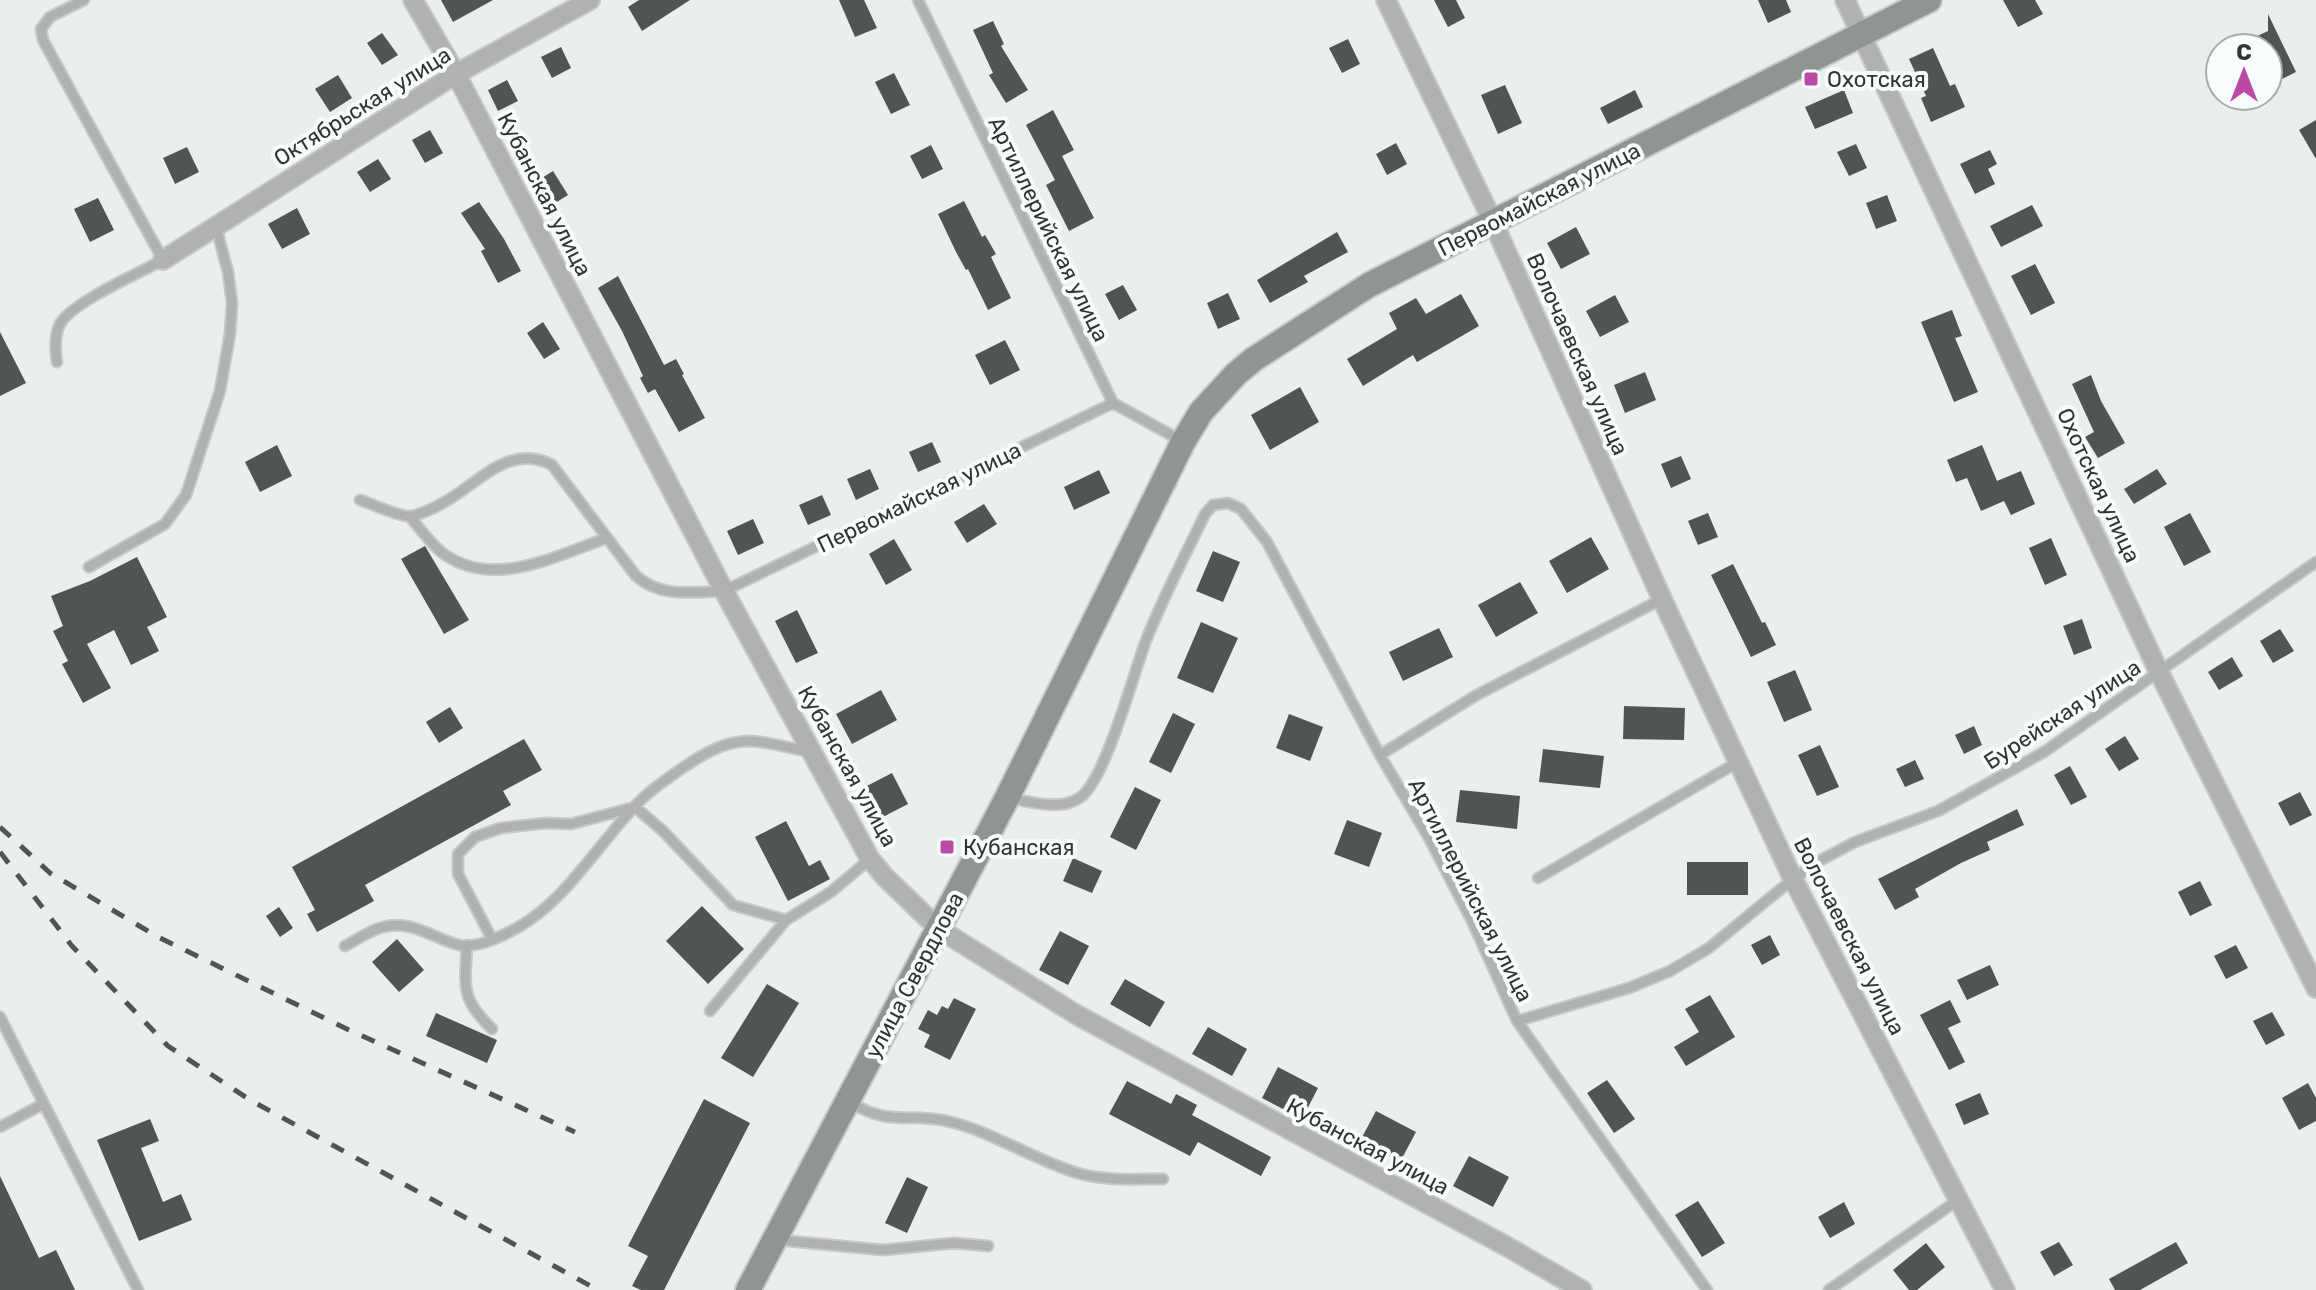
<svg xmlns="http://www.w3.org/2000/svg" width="2316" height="1290" viewBox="0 0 2316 1290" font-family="Rubik,sans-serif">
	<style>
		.building { fill: #4f5454 }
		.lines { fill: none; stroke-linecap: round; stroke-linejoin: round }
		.lane-casing { stroke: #c4cac9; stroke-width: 13 }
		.street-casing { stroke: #c4cac9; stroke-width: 22 }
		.secondary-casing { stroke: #c4cac9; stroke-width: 28 }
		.lane { stroke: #afb2b1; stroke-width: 9 }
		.street { stroke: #afb2b1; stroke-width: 18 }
		.secondary { stroke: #919494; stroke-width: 24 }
		.rail { stroke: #515454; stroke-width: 5; stroke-dasharray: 14 14; stroke-linecap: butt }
		.poi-dot { fill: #bb4aa5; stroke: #f6fdfc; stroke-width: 3 }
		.labels { text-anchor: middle; stroke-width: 8; stroke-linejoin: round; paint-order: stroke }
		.poi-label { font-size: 22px; fill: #323434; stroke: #f6fdfc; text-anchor: start }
		.street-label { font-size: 22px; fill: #323434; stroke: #f6fdfc }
	</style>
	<rect width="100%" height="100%" fill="#e9efee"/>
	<!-- building -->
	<path class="building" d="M441 0H493L453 22Z
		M639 0H690L642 31 628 7Z
		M839 0H864L877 28 855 37Z
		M1434 0H1456L1465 18 1448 27Z
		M1758 0H1786L1791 12 1768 23Z
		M2003 0H2035L2043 14 2018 27Z
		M2268 14 2296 72 2268 86V48H2232L2268 31Z
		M993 21 1004 44 1001 46 1028 90 1006 103 989 75 993 73 973 30Z
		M382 33 398 55 382 65 367 43Z
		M1348 39 1360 64 1342 73 1329 48Z
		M561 47 571 68 552 78 541 57Z
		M1933 48 1950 86 1955 84 1965 107 1931 122 1921 98 1926 96 1909 59Z
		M894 73 910 105 891 114 875 82Z
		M338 75 352 98 330 112 315 89Z
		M507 80 518 101 498 111 488 90Z
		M1505 85 1522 123 1498 134 1481 95Z
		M1635 90 1643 107 1608 124 1600 108Z
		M1844 90 1853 113 1815 129 1805 107Z
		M1053 110 1074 150 1062 156 1094 218 1069 231 1046 185 1055 180 1026 125Z
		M2316 120V159L2299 130Z
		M430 130 443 153 425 163 412 140Z
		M1396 143 1407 164 1387 175 1376 154Z
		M1856 144 1867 168 1849 176 1837 152Z
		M931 145 943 169 922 179 910 156Z
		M187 147 199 172 175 184 163 158Z
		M1990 150 1997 164 1988 169 1995 184 1975 194 1960 164Z
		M378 159 391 179 370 192 357 172Z
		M553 171 568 195 552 205 537 181Z
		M1887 195 1897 221 1876 229 1866 203Z
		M98 198 114 230 90 242 74 209Z
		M964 201 982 237 985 235 996 254 991 257 1011 298 988 310 968 269 966 270 956 252 938 214Z
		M479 202 504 239 521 271 498 283 481 251 485 249 461 213Z
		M2032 205 2043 226 2001 247 1990 226Z
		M297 208 310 234 282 249 268 224Z
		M1576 227 1590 254 1561 269 1547 243Z
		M1337 232 1348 252 1304 276 1308 282 1270 303 1257 280Z
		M2035 264 2055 303 2031 315 2011 276Z
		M618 276 664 365 676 359 684 374 682 375 705 418 679 432 655 389 648 393 640 378 643 376 622 331 598 288Z
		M1123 285 1137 310 1119 320 1105 294Z
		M1228 293 1240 319 1218 329 1207 303Z
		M1461 294 1479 326 1417 362 1413 355 1363 386 1347 359 1397 329 1389 313 1416 298 1426 314Z
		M1615 295 1629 322 1600 337 1586 311Z
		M1952 310 1962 336 1955 338 1978 392 1954 402 1921 322Z
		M543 322 560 349 544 359 527 333Z
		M0 332 26 383 0 396Z
		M1005 340 1020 370 990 385 975 355Z
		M1645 372 1656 400 1625 413 1614 385Z
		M2091 375 2101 401 2125 443 2098 458 2085 437 2094 432 2072 384Z
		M1300 387 1319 422 1270 450 1251 415Z
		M932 442 941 462 918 472 909 452Z
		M277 445 292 476 260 492 245 462Z
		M1982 445 1997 481 2021 471 2035 504 2011 515 2004 501 1981 511 1967 478 1956 482 1947 460Z
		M1681 456 1691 479 1671 488 1661 464Z
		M870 469 879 489 856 500 847 479Z
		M2157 469 2167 484 2134 504 2124 489Z
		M1099 470 1110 493 1074 510 1064 487Z
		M822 495 831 515 808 525 799 505Z
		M984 504 997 524 967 543 954 522Z
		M1708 513 1718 537 1698 545 1688 521Z
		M2190 513 2211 552 2184 566 2164 527Z
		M753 519 764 543 738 555 727 531Z
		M1591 537 1609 569 1567 593 1549 561Z
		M2051 538 2067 575 2045 585 2029 548Z
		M894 539 912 570 886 585 869 554Z
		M425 546 469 620 444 634 401 559Z
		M1213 551 1240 562 1223 602 1196 591Z
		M137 557 167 617 147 627 159 651 131 665 114 630 87 644 111 688 83 703 62 664 68 661 53 631 63 626 51 596 90 581Z
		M1733 564 1762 623 1765 622 1776 645 1751 657 1711 575Z
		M1520 582 1538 613 1496 637 1478 605Z
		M797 610 818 653 796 663 775 621Z
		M2082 619 2092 648 2074 655 2063 626Z
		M1201 622 1238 638 1213 693 1177 678Z
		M1439 628 1453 657 1403 681 1389 652Z
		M2280 629 2294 651 2273 663 2260 641Z
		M2232 657 2243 676 2219 690 2208 672Z
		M1795 670 1812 710 1784 722 1767 682Z
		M881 690 897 720 852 744 836 714Z
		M1624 706 1685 708 1684 740 1623 739Z
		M450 707 463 728 439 743 426 722Z
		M1173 713 1195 724 1171 773 1149 762Z
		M1289 714 1323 727 1310 761 1276 748Z
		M1974 726 1982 745 1964 754 1955 735Z
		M2125 736 2139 759 2119 771 2105 749Z
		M524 739 542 770 503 791 511 805 365 885 374 901 317 932 307 914 315 910 292 867Z
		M1820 745 1839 787 1817 796 1798 755Z
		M1543 749 1604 756 1600 788 1539 782Z
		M1915 760 1924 779 1905 787 1896 769Z
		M2070 766 2087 797 2071 805 2054 775Z
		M892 773 908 804 877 820 861 789Z
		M1135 787 1161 800 1136 850 1110 837Z
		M1460 790 1520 796 1517 829 1456 822Z
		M2300 792 2312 815 2290 826 2278 803Z
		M2017 809 2024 825 1987 842 1990 850 1961 863 1915 889 1919 897 1895 910 1878 879Z
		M1347 820 1382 833 1369 867 1334 854Z
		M786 821 809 866 820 860 830 879 788 901 755 837Z
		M1073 858 1102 871 1092 893 1063 881Z
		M1687 862H1748V895H1687Z
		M2200 881 2212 905 2190 916 2178 892Z
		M702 906 744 949 708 984 666 941Z
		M279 907 293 928 280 937 266 916Z
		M1060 931 1089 946 1068 985 1039 970Z
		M1770 935 1780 955 1762 965 1751 945Z
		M397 939 424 970 399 992 372 962Z
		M2236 945 2248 968 2226 979 2214 956Z
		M1990 965 1999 985 1967 1000 1957 980Z
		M1125 979 1165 1002 1150 1027 1110 1004Z
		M767 984 799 1003 753 1077 721 1058Z
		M1710 995 1735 1037 1686 1066 1674 1047 1699 1032 1685 1009Z
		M954 998 976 1009 950 1060 924 1047 930 1035 918 1029 928 1010 937 1015 942 1006 948 1009Z
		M1950 1000 1961 1022 1948 1028 1965 1062 1949 1070 1920 1015Z
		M2272 1012 2285 1035 2266 1045 2253 1021Z
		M436 1013 497 1040 487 1063 426 1036Z
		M1208 1027 1247 1049 1232 1076 1192 1054Z
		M1278 1067 1318 1088 1302 1119 1262 1098Z
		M1607 1080 1635 1119 1614 1133 1587 1093Z
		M1127 1081 1171 1104 1176 1094 1197 1105 1192 1115 1271 1157 1261 1176 1198 1142 1190 1156 1109 1114Z
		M2308 1083 2316 1098V1121L2299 1130 2282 1098Z
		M1980 1093 1989 1114 1964 1125 1955 1104Z
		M704 1099 750 1123 664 1290H641L632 1286 648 1256 628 1246Z
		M1376 1111 1416 1132 1400 1162 1360 1141Z
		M150 1119 159 1141 141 1148 163 1202 181 1194 192 1220 139 1241 97 1140Z
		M1469 1156 1509 1177 1493 1207 1453 1186Z
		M0 1176 39 1258 56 1250 75 1290H0Z
		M907 1177 928 1187 907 1233 885 1223Z
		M1698 1201 1725 1243 1702 1257 1675 1215Z
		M1844 1202 1855 1224 1830 1238 1818 1217Z
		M2059 1242 2073 1265 2054 1276 2040 1252Z
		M2176 1242 2188 1263 2140 1290H2115L2109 1279Z
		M1926 1243 1945 1267 1917 1290H1909L1893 1270Z"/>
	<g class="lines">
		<!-- lane casing -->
		<g class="lane-casing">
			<path id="lane" d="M918 0 1113 403 1180 440
				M57 362C55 350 54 336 60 324 71 303 139 273 163 260L43 40 41 29 50 17 84 0
				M360 500C375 505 392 514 407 516 415 517 424 512 431 509 473 492 505 440 552 465L636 576C661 598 692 592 724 591L1113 403
				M410 517C421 529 431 545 444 554 494 590 557 555 607 538
				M89 567 165 524 186 495 220 391 230 334 232 303 228 272 216 227
				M1380 755 1475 696 1662 599
				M1011 799C1033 802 1063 812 1082 796 1106 776 1133 676 1145 643 1162 599 1185 556 1205 514L1213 505 1228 503 1241 509 1267 542 1380 755 1429 838 1472 921 1517 1021 1707 1290
				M1538 878 1738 762
				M492 939 458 874V854L475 837 501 828 546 823 571 824 635 807 663 831 733 905 786 920
				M467 945C465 987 460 998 492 1029
				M345 946C357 940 370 930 383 927 412 919 434 939 459 945 477 949 502 936 517 928 567 900 600 841 640 801 655 786 675 773 693 761 711 750 728 741 750 741 770 742 790 748 810 752
				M710 1011 786 920 831 892 870 859
				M0 1017 138 1290
				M1517 1021 1629 988 1670 971 1709 948 1793 879 1821 860 1855 842 1938 811 2044 752 2316 562
				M850 1102C891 1128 910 1111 951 1122 992 1132 1035 1160 1077 1173 1105 1181 1134 1179 1163 1179
				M0 1127 43 1104
				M778 1240 883 1250 954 1243 988 1246
				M1829 1290 1958 1200"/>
		</g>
		<!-- street casing -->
		<g class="street-casing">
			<path id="street" d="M413 0 456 74 724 591 870 859 885 877 939 929 1077 1015 1506 1246 1582 1290
				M1386 0 1493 222 1662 599 1793 879 2005 1290
				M1845 0 2159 672 2316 988
				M163 260 456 74 590 0"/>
		</g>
		<!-- secondary casing -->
		<g class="secondary-casing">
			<path id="secondary" d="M748 1290 1007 798 1183 442 1201 412 1236 374 1254 359 1369 285 1929 0"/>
		</g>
		<!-- lane -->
		<use href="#lane" class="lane"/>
		<!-- street -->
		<use href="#street" class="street"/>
		<!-- secondary -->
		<use href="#secondary" class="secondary"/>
		<!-- rail -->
		<path class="rail" d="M0 827 50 873 158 937 349 1030 575 1132
			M0 852 72 946 168 1046 250 1100 598 1290"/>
	</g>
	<!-- markers -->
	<g class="poi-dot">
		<rect x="1803" y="71" width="16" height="16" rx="4"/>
		<rect x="939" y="839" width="16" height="16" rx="4"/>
	</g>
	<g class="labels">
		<!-- poi labels -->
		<g class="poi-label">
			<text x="1827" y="87">Охотская</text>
			<text x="963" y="855">Кубанская</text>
		</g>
		<!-- street labels -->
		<g class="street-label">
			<text transform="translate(362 106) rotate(-32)" y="8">Октябрьская улица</text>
			<text transform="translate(545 194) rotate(63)" y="8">Кубанская улица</text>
			<text transform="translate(1539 199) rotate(-27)" y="8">Первомайская улица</text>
			<text transform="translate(1049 229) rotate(64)" y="8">Артиллерийская улица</text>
			<text transform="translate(1578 354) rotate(66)" y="8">Волочаевская улица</text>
			<text transform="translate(2099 485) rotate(65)" y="8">Охотская улица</text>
			<text transform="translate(919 497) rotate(-26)" y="8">Первомайская улица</text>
			<text transform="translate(2062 714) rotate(-33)" y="8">Бурейская улица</text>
			<text transform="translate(848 766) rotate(61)" y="8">Кубанская улица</text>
			<text transform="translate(1471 890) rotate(63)" y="8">Артиллерийская улица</text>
			<text transform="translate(1850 936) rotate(63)" y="8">Волочаевская улица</text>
			<text transform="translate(914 975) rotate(-62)" y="8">улица Свердлова</text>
			<text transform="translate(1368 1146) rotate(28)" y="8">Кубанская улица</text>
		</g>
	</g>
	<!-- north arrow -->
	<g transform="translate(2244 72)"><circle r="38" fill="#f6fdfc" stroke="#a8adac" stroke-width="2"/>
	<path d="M0-6L14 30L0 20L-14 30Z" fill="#bb4aa5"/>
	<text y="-12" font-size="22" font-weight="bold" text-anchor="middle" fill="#323434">С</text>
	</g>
</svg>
